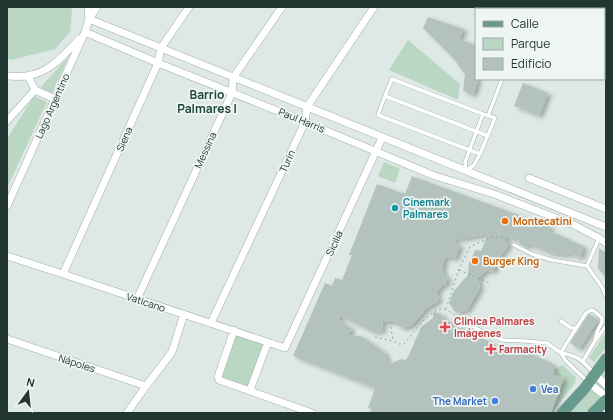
<svg xmlns="http://www.w3.org/2000/svg" width="613" height="420" viewBox="0 0 613 420" font-family="Manrope,sans-serif">
	<style>
		.green { fill: #b9d7c2 }
		.building { fill: #b4c2bd; filter: url(#shadow) }
		.lines { fill: none; stroke-linecap: round; stroke-linejoin: round }
		.service-casing { stroke: #a2afab; stroke-width: 4.5 }
		.minor-casing { stroke: #a2afab; stroke-width: 8 }
		.primary-casing { stroke: #bdc3c1; stroke-width: 12 }
		.path { stroke: #82a89d; stroke-width: 1; stroke-dasharray: 2 3; stroke-linecap: butt }
		.service { stroke: #fff; stroke-width: 3.5 }
		.minor { stroke: #fff; stroke-width: 7 }
		.primary { stroke: #68998d; stroke-width: 11 }
		.culture-dot { fill: #0f9aa8; stroke: #eef5f2; stroke-width: 1.5 }
		.food-dot { fill: #e8710a; stroke: #eef5f2; stroke-width: 1.5 }
		.health-dot { fill: #e0444e; stroke: #eef5f2; stroke-width: 1.5 }
		.shop-dot { fill: #3f7fe0; stroke: #eef5f2; stroke-width: 1.5 }
		.labels { text-anchor: middle; stroke-width: 3.5; stroke-linejoin: round; paint-order: stroke }
		.street-label { font-size: 10px; fill: #223631; stroke: #eef5f2 }
		.culture-label { font-size: 10px; font-weight: bold; fill: #0d838f; stroke: #eef5f2; text-anchor: start }
		.food-label { font-size: 10px; font-weight: bold; fill: #c56008; stroke: #eef5f2; text-anchor: start }
		.health-label { font-size: 10px; font-weight: bold; fill: #be3a42; stroke: #eef5f2; text-anchor: start }
		.shop-label { font-size: 10px; font-weight: bold; fill: #366cbe; stroke: #eef5f2; text-anchor: start }
		.quarter-label { font-size: 12px; font-weight: bold; fill: #20453d; stroke: #eef5f2 }
	</style>
	<defs>
		<filter id="shadow"><feDropShadow dx="4" dy="2.5" stdDeviation="2" flood-color="#0004"/></filter>
	</defs>
	<rect width="100%" height="100%" fill="#dee8e4"/>
	<!-- green -->
	<path class="green" d="M7 7H71L72 10 70 32 55 49 11 60 7 59Z
		M408 40 460 84 458 100 389 70Z
		M69 56 52 93 40 88Z
		M34 96 47 102 7 188V139Z
		M384 162 400 169 395 183 378 176Z
		M234 330 268 342 250 390 219 380Z
		M606 332V348L594 362 589 358Z
		M562 365 576 377 575 383 552 413H551L564 378 555 375 554 370Z
		M606 370V395L588 413H567Z"/>
	<!-- building -->
	<path class="building" d="M428 17 464 29 459 39 476 45V79H478L473 95 463 91 465 74 453 58 423 28Z
		M523 83 548 93 539 116 514 106Z
		M412 176 551 227 549 231 569 239V240L584 246 580 258 569 253 568 255 550 253 528 244 527 247 519 244 520 241 505 236 508 246 495 263 497 264 492 272 487 270 478 278 480 288 467 310 456 313 449 303 453 292 468 275 469 262H471L473 254H474L475 250 481 251 488 234 453 240 460 246 455 258 445 257 442 269 445 276 448 278 445 285H442L436 293 439 298 438 301 422 311H424L412 325 403 328 397 325V321L390 322 383 321 382 331 374 332 340 316 338 319 352 329 348 335 361 336 384 352 387 360 390 364 401 359 405 360 408 357 421 327 433 318V312L439 313 444 317 442 318 457 325V327L459 329 463 328 499 347 522 348 533 351 531 354 552 363 555 375 564 378 551 413H370L371 409 368 408 375 388 293 356 325 283 332 286 335 278 342 280 352 255H349L377 184 405 194Z
		M599 248 606 253V278L598 268Z
		M590 314 598 320 579 349 570 343 588 315Z"/>
	<g class="lines">
		<!-- service casing -->
		<g class="service-casing">
			<path id="service" d="M385 96 392 79 483 114
				M483 114 495 118 480 154 474 165 466 171 465 162Z
				M488 116 502 79
				M480 154 378 115 385 96 488 136
				M514 245 532 254 552 260 587 266 602 287 606 296
				M587 266 599 238
				M561 321 571 328H576
				M460 326 463 321 485 333 503 340 525 341 547 343 561 353 565 360 588 382
				M583 361 595 341 606 326
				M594 373C582 361 579 356 561 353L566 344 586 313 591 310 594 311 602 318V322L597 332 595 341"/>
		</g>
		<!-- minor casing -->
		<g class="minor-casing">
			<path id="minor" d="M88 7 89 19
				M89 19 606 227
				M85 32 158 63 305 122 435 176 494 194 574 225 599 238 606 243
				M7 76C13 76 20 77 26 76 50 73 64 55 79 39
				M35 90 55 99
				M7 121 35 90 28 76
				M529 178 606 209
				M7 206 85 32 89 19 97 7
				M7 256 63 274 285 348 382 138
				M63 274 158 63 161 48 189 7
				M137 299 232 93 233 78 282 7
				M211 323 305 122 307 107 374 7
				M234 330 218 377 219 380 312 413
				M7 339 146 386
				M595 374 606 385
				M588 382 604 395H606
				M250 390 268 342
				M127 413 146 386 172 352 184 314"/>
		</g>
		<!-- primary casing -->
		<g class="primary-casing">
			<path id="primary" d="M562 413 585 388 606 359
				M593 413 606 400"/>
		</g>
		<!-- path -->
		<path class="path" d="M459 270 490 283
			M446 309 459 269 470 247 491 237H501L510 242
			M390 322 393 340
			M375 337 393 341 399 344H404C412 335 431 307 443 309 449 310 454 315 459 318"/>
		<!-- service -->
		<use href="#service" class="service"/>
		<!-- minor -->
		<use href="#minor" class="minor"/>
		<!-- primary -->
		<use href="#primary" class="primary"/>
	</g>
	<!-- markers -->
	<circle class="culture-dot" cx="395" cy="208" r="4"/>
	<g class="food-dot">
		<circle cx="505" cy="221" r="4"/>
		<circle cx="475" cy="261" r="4"/>
	</g>
	<g class="health-dot">
		<path d="M443 321h4v4h4v4h-4v4h-4v-4h-4v-4h4z"/>
		<path d="M489 343h4v4h4v4h-4v4h-4v-4h-4v-4h4z"/>
	</g>
	<g class="shop-dot">
		<circle cx="533" cy="389" r="4"/>
		<circle cx="495" cy="401" r="4"/>
	</g>
	<g class="labels">
		<!-- street labels -->
		<g class="street-label">
			<text transform="translate(52 106) rotate(-66)" y="4">Lago Argentino</text>
			<text transform="translate(302 120) rotate(22)" y="4">Paul Harris</text>
			<text transform="translate(124 139) rotate(-66)" y="4">Siena</text>
			<text transform="translate(205 150) rotate(-65)" y="4">Messina</text>
			<text transform="translate(287 161) rotate(-65)" y="4">Turín</text>
			<text transform="translate(334 243) rotate(-65)" y="4">Sicilia</text>
			<text transform="translate(146 302) rotate(18)" y="4">Vaticano</text>
			<text transform="translate(77 363) rotate(18)" y="4">Nápoles</text>
		</g>
		<!-- culture labels -->
		<g class="culture-label">
			<text x="403" y="206">Cinemark<tspan x="403" dy="12">Palmares</tspan></text>
		</g>
		<!-- food labels -->
		<g class="food-label">
			<text x="513" y="225">Montecatini</text>
			<text x="483" y="265">Burger King</text>
		</g>
		<!-- health labels -->
		<g class="health-label">
			<text x="454" y="325">Clinica Palmares<tspan x="454" dy="12">Imágenes</tspan></text>
			<text x="499" y="353">Farmacity</text>
		</g>
		<!-- shop labels -->
		<g class="shop-label">
			<text x="541" y="393">Vea</text>
			<text x="487" y="405" text-anchor="end">The Market</text>
		</g>
		<!-- quarter labels -->
		<g class="quarter-label">
			<text x="207" y="99">Barrio<tspan x="207" dy="14">Palmares I</tspan></text>
		</g>
	</g>
	<!-- border -->
	<rect width="613" height="420" fill="none" stroke="#223631" stroke-width="16"/>
	<!-- legend -->
	<rect x="475" y="8" width="130" height="72" fill="#eef5f2" stroke="#9ca9a5"/>
	<rect x="483" y="21" width="20" height="6" fill="#68998d" stroke="#9ca9a5"/>
	<text x="511" y="28" font-size="12" fill="#223631">Calle</text>
	<rect x="483" y="38" width="20" height="12" fill="#b9d7c2" stroke="#9ca9a5"/>
	<text x="511" y="48" font-size="12" fill="#223631">Parque</text>
	<rect x="483" y="58" width="20" height="12" fill="#b4c2bd" stroke="#9ca9a5"/>
	<text x="511" y="68" font-size="12" fill="#223631">Edificio</text>
	<!-- north arrow -->
	<g transform="translate(28 392) rotate(15)" stroke="#eef5f2" stroke-width="3" paint-order="stroke">
	<path d="M0-3L7 15L0 10L-7 15Z" fill="#223631"/>
	<text y="-6" font-size="11" font-weight="bold" text-anchor="middle" fill="#223631">N</text>
	</g>
</svg>
